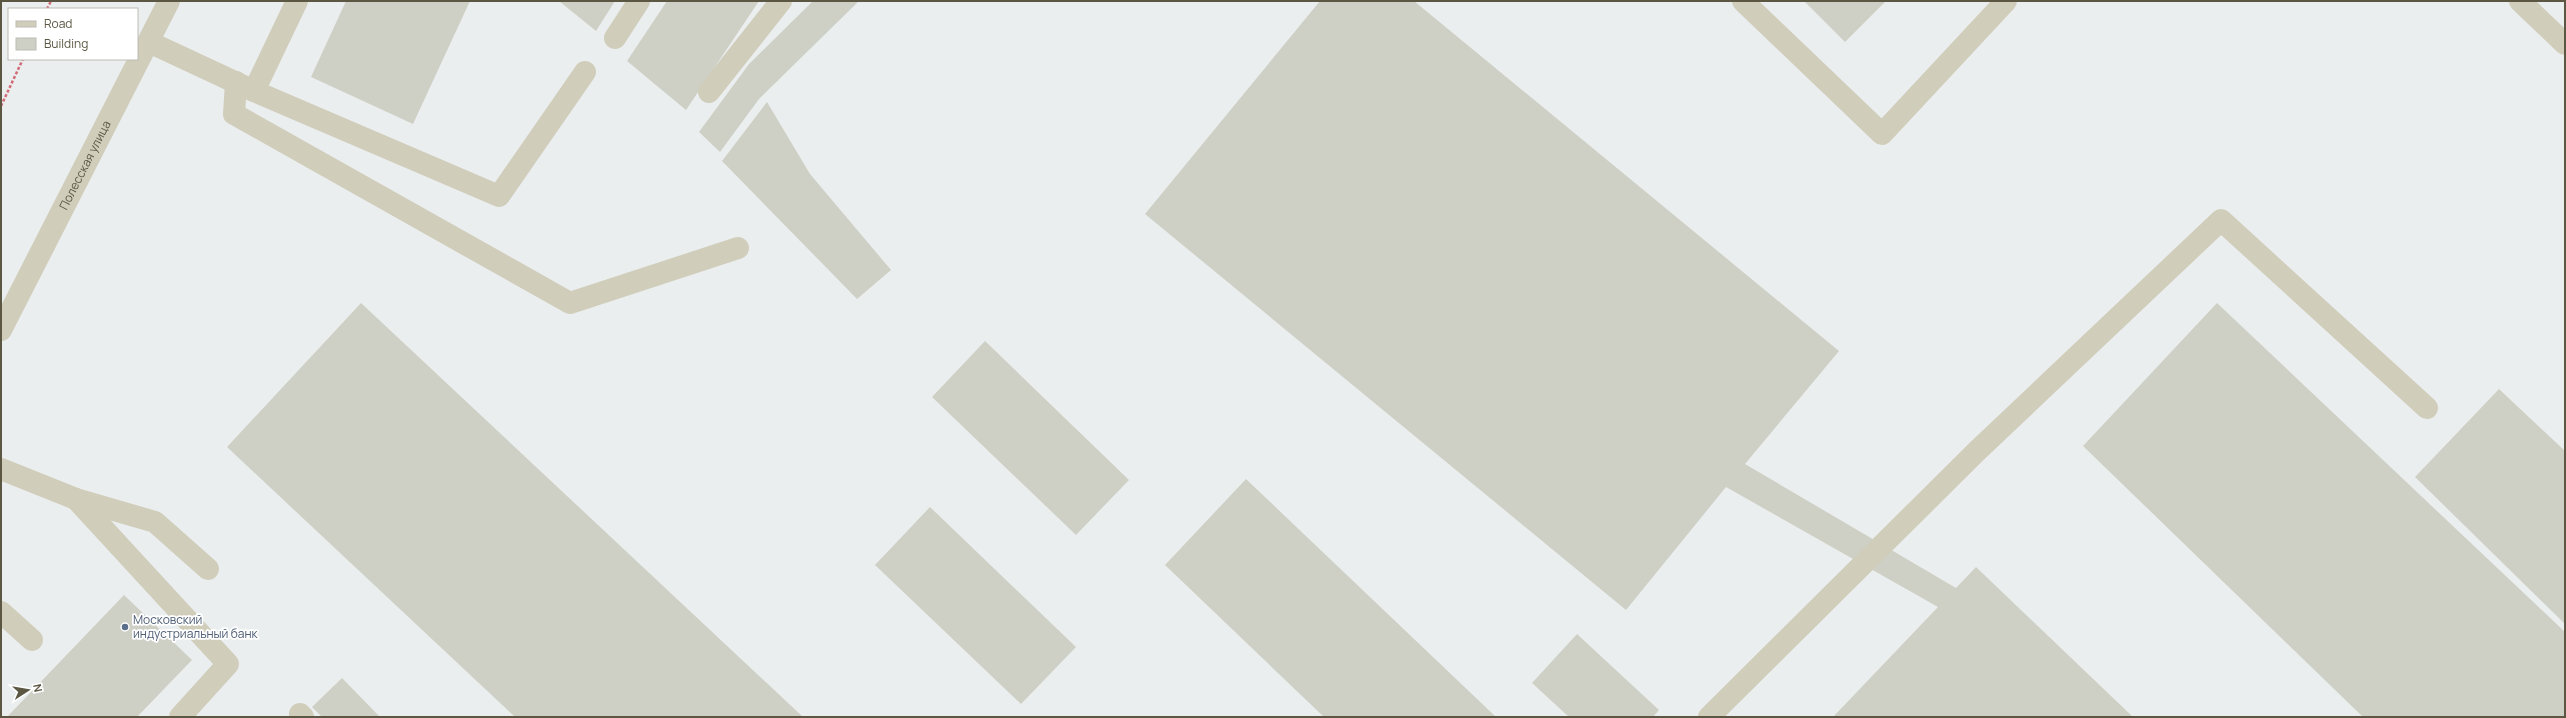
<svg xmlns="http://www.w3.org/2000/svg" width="2566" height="718" viewBox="0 0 2566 718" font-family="Manrope,sans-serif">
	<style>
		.building { fill: #ced0c5 }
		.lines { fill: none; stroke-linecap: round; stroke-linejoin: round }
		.path { stroke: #d26a77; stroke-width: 2.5; stroke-dasharray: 3 2; stroke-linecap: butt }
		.minor { stroke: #d0cdbb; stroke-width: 22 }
		.service-dot { fill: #5c6f8a; stroke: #fff; stroke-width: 1.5 }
		.labels { text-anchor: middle; stroke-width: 3.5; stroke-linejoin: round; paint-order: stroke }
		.street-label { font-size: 12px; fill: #5b5743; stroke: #fff }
		.service-label { font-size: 12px; fill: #4e5e75; stroke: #fff; text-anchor: start }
	</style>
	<rect width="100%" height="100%" fill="#ebeeef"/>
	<!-- building -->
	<path class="building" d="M346 1H470L413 124 311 77Z
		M559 1H615L596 31Z
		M667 1H759L686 110 627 61Z
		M813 1H859L759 99 720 152 699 132 749 64Z
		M1320 1H1414L1839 351 1745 464 1956 588 1976 567 2133 717H1833L1938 607 1726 487 1626 610 1145 214Z
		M1804 1H1886L1845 42Z
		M767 102 810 174 891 270 857 299 722 161Z
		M361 303 803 717H515L227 447Z
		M2217 303 2565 632V717H2363L2083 446Z
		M985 341 1129 480 1076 535 932 397Z
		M2499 389 2565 451V624L2415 477Z
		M1246 479 1496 717H1324L1165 565Z
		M930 507 1076 647 1021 704 875 565Z
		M124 595 192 660 137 717H7Z
		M1577 634 1659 710 1653 717H1569L1532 683Z
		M342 678 380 717H322L312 707Z"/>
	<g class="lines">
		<!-- path -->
		<path class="path" d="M47 9 51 1
			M1 106 23 59"/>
		<!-- minor -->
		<g class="minor">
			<path d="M1743 1 1882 134 2006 1"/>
			<path d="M2520 1 2565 44"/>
			<path d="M615 38 639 1"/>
			<path d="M149 42 254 91 499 196 585 72"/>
			<path d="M236 82 234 114 570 303 738 248"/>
			<path d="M254 91 297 1"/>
			<path d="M709 92 781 1"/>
			<path id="s1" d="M1 330 169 1"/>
			<path d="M1 469 76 499 155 522 208 569"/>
			<path d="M76 499 228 664 180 717"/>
			<path d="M1 612 32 640"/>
			<path d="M300 714 303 717"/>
			<path d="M1709 717 1977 451 2221 220 2427 408"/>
		</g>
	</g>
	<!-- markers -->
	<circle class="service-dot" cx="125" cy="627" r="4"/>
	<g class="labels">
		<!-- street labels -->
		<g class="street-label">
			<text dy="4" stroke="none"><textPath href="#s1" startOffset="185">Полесская улица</textPath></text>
		</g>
		<!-- service labels -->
		<g class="service-label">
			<text x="133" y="624">Московский<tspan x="133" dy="14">индустриальный банк</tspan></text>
		</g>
	</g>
	<!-- border -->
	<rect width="2566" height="718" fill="none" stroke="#5b5743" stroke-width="4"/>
	<!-- legend -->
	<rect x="8" y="8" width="130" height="52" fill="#ffffff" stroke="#bdbcb4"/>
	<rect x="16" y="21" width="20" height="6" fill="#d0cdbb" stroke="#bdbcb4"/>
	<text x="44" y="28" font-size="12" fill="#5b5743">Road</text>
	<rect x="16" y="38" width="20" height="12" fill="#ced0c5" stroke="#bdbcb4"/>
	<text x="44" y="48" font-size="12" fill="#5b5743">Building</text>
	<!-- north arrow -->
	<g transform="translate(28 690) rotate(78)" stroke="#ffffff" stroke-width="3" paint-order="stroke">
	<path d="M0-3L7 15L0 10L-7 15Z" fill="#5b5743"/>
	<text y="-6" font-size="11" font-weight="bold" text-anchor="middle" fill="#5b5743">N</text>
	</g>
</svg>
